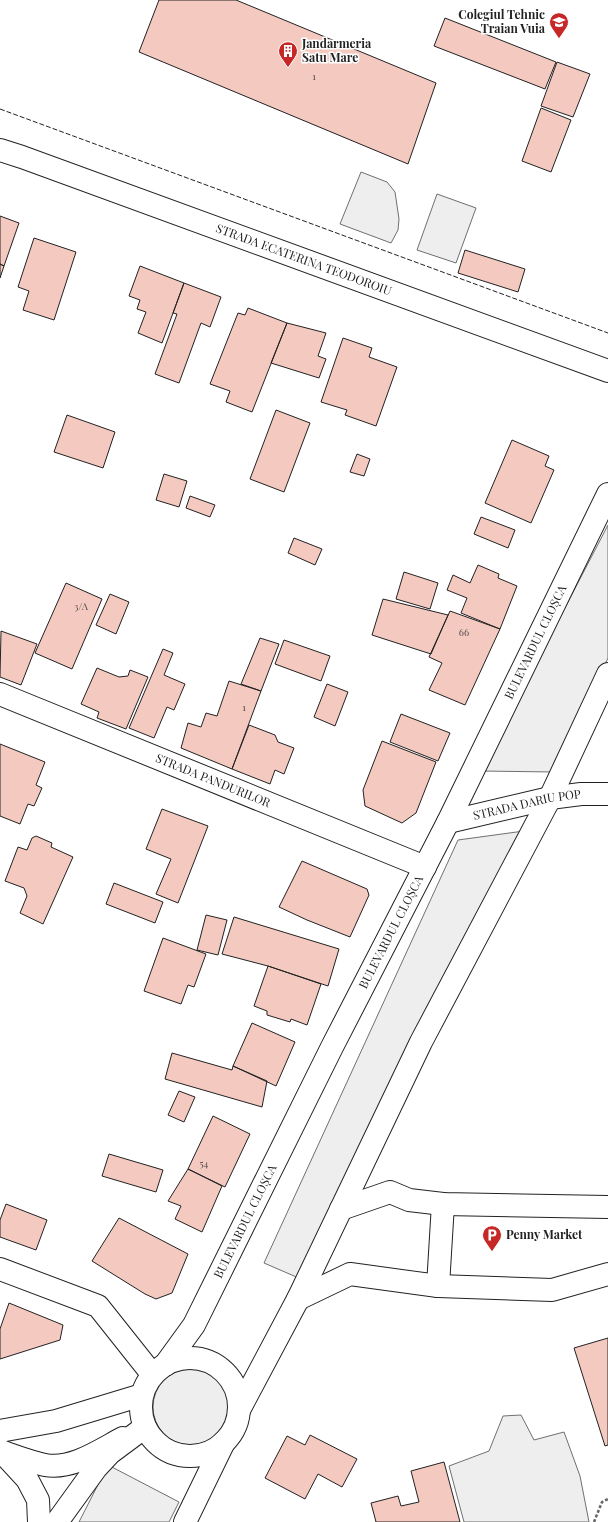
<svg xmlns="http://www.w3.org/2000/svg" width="608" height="1522" viewBox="0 0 608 1522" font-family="'Playfair Display',serif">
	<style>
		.green { fill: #eee; stroke: #6f6f6f }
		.building { fill: #f3c9c0; stroke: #222 }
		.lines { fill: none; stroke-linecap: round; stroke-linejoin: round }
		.minor-casing { stroke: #222; stroke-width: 24 }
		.major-casing { stroke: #222; stroke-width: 24 }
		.path { stroke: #646464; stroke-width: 2.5; stroke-dasharray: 3 2; stroke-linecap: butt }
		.minor { stroke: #fff; stroke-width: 22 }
		.major { stroke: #fff; stroke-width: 22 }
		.fence { stroke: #222; stroke-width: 1; stroke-dasharray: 5 2; stroke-linecap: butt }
		.labels { text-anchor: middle; stroke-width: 3; stroke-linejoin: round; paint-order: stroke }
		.number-label { font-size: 10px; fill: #564c4a }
		.poi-label { font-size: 12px; font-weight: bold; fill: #222; stroke: #fff; text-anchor: start }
		.street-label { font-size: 12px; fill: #222; stroke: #fff }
	</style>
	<rect width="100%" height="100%" fill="#fff"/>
	<!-- green -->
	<path class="green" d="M361 172 387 182 395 192 399 219 398 230 391 243 340 224Z
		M437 194 476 208 456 263 417 250Z
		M608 525V658L554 772 480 771Z
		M524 831 301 1279 264 1263 458 840Z
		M153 1407a38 38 0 1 1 76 0a38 38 0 1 1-76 0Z
		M521 1415 534 1440 564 1432 580 1476 589 1522H464L449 1466 489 1451 503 1416Z
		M108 1465 179 1502 169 1522H79Z"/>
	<!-- building -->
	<path class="building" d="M159 0H236L436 83 408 164 139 52Z
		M445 18 556 62 545 89 434 46Z
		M557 62 590 74 573 117 541 106Z
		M541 108 571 120 551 172 522 161Z
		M0 216 19 223 4 266 0 264Z
		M34 238 76 252 54 320 23 310 29 291 18 287Z
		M465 250 525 269 518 292 458 273Z
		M0 264 4 266 0 278Z
		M140 266 184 283 162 343 138 333 146 312 137 309 140 300 129 296Z
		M184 283 221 297 210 327 201 323 179 383 155 374 177 314 173 313Z
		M248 308 287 323 252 412 226 402 230 391 210 384 238 313 245 315Z
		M287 323 326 333 318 356 326 359 319 378 271 363Z
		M343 338 372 348 369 357 397 367 376 426 345 415 347 410 321 402Z
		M276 410 310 423 284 492 250 479Z
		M67 415 115 432 103 468 54 452Z
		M512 440 549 456 545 466 554 470 531 523 485 503Z
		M357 454 370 459 364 476 350 472Z
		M164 474 187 481 179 507 156 500Z
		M190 496 215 505 210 517 186 508Z
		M481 517 515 530 508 548 474 534Z
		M294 538 322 549 315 565 288 553Z
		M478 565 499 574 498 578 517 586 500 629 461 613 467 598 447 590 453 575 470 583Z
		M404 572 438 583 430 609 396 599Z
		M66 583 102 599 72 669 35 653Z
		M110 594 129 602 116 634 96 625Z
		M383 599 448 615 431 654 372 635Z
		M450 611 500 629 465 705 429 690 442 663 429 657Z
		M1 631 37 644 21 685 0 677Z
		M260 638 279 644 261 691 241 684Z
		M284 640 330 656 321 681 275 664Z
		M163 649 173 653 164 675 185 684 174 710 167 707 154 738 129 728Z
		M97 668 119 677 128 676 130 670 148 677 126 729 97 718 99 712 81 704Z
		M229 681 261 691 232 769 181 748 188 723 201 727 206 713 217 716Z
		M327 684 348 692 335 726 314 717Z
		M401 714 450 733 438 761 390 742Z
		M249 725 275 735 278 742 294 748 284 774 275 770 270 784 232 769Z
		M382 741 436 762 416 813 402 823 365 806 363 790Z
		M0 744 45 762 36 785 42 788 34 806 28 804 20 824 0 816Z
		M162 809 208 826 178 903 156 894 171 859 146 849Z
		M36 836 52 843 51 847 73 857 43 924 20 913 27 896 24 888 5 881 18 847 27 850 32 838Z
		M302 861 367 889 369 895 350 937 307 920 279 907Z
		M114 883 163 902 155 923 106 904Z
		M206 915 227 920 218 955 197 950Z
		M234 917 339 949 328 986 268 966 222 954Z
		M163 938 206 954 194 987 188 985 181 1004 144 991Z
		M268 966 321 984 307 1025 291 1019 290 1022 267 1015V1011L254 1006Z
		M252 1023 295 1042 276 1086 233 1066Z
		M172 1053 232 1070 233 1066 267 1081 262 1107 165 1079Z
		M179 1091 195 1097 184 1122 168 1115Z
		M213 1116 250 1134 225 1187 188 1169Z
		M109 1154 163 1170 156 1192 102 1176Z
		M188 1169 222 1186 202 1232 175 1219 181 1206 168 1201Z
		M6 1204 47 1220 36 1250 0 1237V1220Z
		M119 1218 188 1254 172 1293 156 1299 145 1294 92 1261Z
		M9 1303 63 1325 60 1340 0 1359V1329Z
		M608 1338V1445L605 1446 574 1348Z
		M310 1435 357 1459 342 1487 318 1474 305 1499 265 1478 287 1436 305 1445Z
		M444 1462 460 1522H376L371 1503 398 1496 401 1506 419 1502 411 1471Z"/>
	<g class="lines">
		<!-- minor casing -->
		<g class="minor-casing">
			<g id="minor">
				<path id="s1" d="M0 150 22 157 608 371"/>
				<path id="s2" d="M0 694 425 867"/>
				<path id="s3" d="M448 822 550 798 581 794H608"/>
				<path d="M341 1209 390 1192 409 1200 443 1204 608 1207"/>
				<path d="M0 1269 98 1306 152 1374"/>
				<path d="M438 1286 443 1204"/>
				<path d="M298 1299 350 1274 438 1286 552 1290 608 1274"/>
				<path d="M0 1431 56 1421 142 1395"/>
				<path d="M0 1451C15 1456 30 1462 45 1465 72 1470 100 1450 123 1438"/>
			</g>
		</g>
		<!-- major casing -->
		<g class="major-casing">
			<g id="major">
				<circle cx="190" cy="1407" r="49"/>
				<path id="s4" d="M165 1365 194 1325 332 1047 448 822 608 494"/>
				<path d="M239 1410 298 1299 421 1042 550 798 608 674"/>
				<path d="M1 1451 27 1479 38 1500 39 1522"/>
				<path d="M57 1522 96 1468 110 1453 145 1427"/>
				<path d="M185 1522 224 1442"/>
			</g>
		</g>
		<!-- path -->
		<path class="path" d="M594 1522 602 1502 608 1499"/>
		<!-- minor -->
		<use href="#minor" class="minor"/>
		<!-- major -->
		<use href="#major" class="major"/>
		<!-- fence -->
		<path class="fence" d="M0 109 608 333"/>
	</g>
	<!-- icons -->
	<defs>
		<g id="school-pin" transform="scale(1)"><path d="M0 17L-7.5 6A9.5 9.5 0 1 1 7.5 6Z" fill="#c62828" stroke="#fff"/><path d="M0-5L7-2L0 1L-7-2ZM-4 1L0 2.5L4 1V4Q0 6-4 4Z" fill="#fff"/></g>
		<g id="building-pin" transform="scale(1)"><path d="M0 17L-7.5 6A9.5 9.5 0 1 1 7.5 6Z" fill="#c62828" stroke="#fff"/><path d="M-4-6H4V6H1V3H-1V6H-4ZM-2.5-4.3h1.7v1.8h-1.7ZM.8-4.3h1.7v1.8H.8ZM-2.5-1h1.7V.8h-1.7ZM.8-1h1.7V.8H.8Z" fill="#fff"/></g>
		<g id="parking-pin" transform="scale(1)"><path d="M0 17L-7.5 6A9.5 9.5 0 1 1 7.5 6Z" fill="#c62828" stroke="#fff"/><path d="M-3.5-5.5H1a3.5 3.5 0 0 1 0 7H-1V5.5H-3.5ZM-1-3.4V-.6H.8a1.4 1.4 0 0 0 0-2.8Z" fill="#fff"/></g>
	</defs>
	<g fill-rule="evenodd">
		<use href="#school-pin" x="559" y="22"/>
		<use href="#building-pin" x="288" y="51"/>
		<use href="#parking-pin" x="492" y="1235"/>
	</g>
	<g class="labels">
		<!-- number labels -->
		<g class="number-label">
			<text x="314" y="80">1</text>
			<text x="81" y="610">3/A</text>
			<text x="464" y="636">66</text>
			<text x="244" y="711">1</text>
			<text x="204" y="1167">54</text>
		</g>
		<!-- poi labels -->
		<g class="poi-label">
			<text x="545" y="19" text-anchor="end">Colegiul Tehnic<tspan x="545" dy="14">Traian Vuia</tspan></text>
			<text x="302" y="48">Jandarmeria<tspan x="302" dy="14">Satu Mare</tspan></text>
			<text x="506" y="1239">Penny Market</text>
		</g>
		<!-- street labels -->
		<g class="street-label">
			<text dy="4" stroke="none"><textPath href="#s1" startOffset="323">STRADA ECATERINA TEODOROIU</textPath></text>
			<text dy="4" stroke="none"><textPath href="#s4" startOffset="813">BULEVARDUL CLOȘCA</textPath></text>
			<text dy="4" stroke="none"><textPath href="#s2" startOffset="230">STRADA PANDURILOR</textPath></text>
			<text dy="4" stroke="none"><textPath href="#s3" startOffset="81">STRADA DARIU POP</textPath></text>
			<text dy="4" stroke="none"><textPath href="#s4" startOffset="489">BULEVARDUL CLOȘCA</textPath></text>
			<text dy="4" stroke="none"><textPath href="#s4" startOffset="165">BULEVARDUL CLOȘCA</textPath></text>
		</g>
	</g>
</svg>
